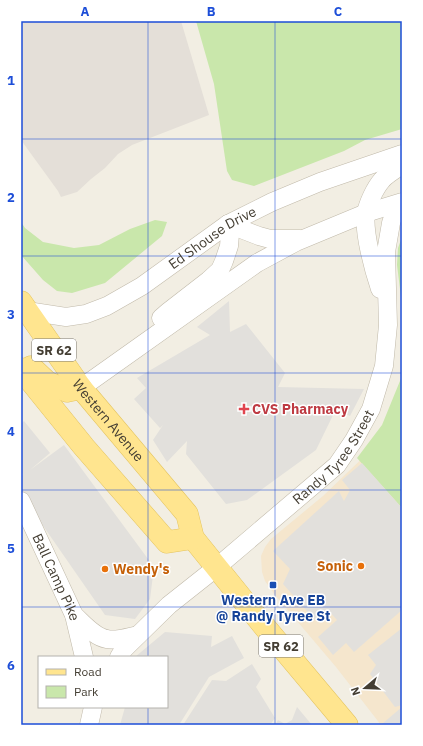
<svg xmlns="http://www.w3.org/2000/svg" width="423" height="746" viewBox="0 0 423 746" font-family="'IBM Plex Sans',sans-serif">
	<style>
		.commercial { fill: #f5e6cd }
		.industrial { fill: #e4dfd8 }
		.green { fill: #c9e7ab }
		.parking { fill: #e2e0dc }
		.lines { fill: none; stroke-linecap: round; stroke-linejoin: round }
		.minor-casing { stroke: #c0b9a9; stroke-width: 19 }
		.major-casing { stroke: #e4c45f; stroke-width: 23 }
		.minor { stroke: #fff; stroke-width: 18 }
		.major { stroke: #ffe58f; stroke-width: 22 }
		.grid { fill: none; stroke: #1d4ed8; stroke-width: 1; stroke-opacity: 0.55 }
		.health-dot { fill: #e0444e; stroke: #fff; stroke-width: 1.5 }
		.food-dot { fill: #e8710a; stroke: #fff; stroke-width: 1.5 }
		.transit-dot { fill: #1a4fb4; stroke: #fff; stroke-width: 1.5 }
		.labels { text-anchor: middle; stroke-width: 3; stroke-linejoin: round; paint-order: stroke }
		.shield { fill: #fff; stroke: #7c7870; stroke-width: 1 }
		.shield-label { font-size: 13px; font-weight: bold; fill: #443e33 }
		.street-label { font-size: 14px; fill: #443e33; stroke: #fff }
		.health-label { font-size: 14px; font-weight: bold; fill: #be3a42; stroke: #fff; text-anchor: start }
		.food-label { font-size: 14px; font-weight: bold; fill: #c56008; stroke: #fff; text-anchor: end }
		.transit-label { font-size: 14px; font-weight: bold; fill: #164399; stroke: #fff }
		.neatline { fill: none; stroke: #1d4ed8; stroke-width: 1.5 }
		.grid-label { font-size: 13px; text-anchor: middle; font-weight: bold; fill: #1d4ed8 }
	</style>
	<rect width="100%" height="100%" fill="#f2eee3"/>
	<!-- commercial -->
	<path class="commercial" d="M402 389V725H381L336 667 275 595 265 581 262 572 261 556 265 547 271 539 323 496 374 447Z"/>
	<!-- industrial -->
	<path class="industrial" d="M21 21H181L209 115 132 145 118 154 105 168 91 179 77 192 61 197 58 191 21 140Z"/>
	<!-- green -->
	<path class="green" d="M196 21H402V129L365 140 344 151 254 186 232 180 227 171 214 84Z
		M155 220 167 222 162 236 105 283 72 293 57 291 43 280 21 255V222L25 228 43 242 74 248 99 245 130 229Z
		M402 237V305L397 265 398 248Z
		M402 373V508L357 458 382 425 402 376Z"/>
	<!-- parking -->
	<path class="parking" d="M229 301 230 332 246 324 285 373 278 387 364 389 350 416 336 409 316 450 247 500 226 504 186 454 187 441 167 462 153 440 163 425 160 428 134 399 146 388 137 378 210 335 197 327Z
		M24 421 50 453 30 470 64 445 154 567 150 599 135 619 105 615 21 494V476L23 475 21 470V424Z
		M362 463 402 508V610L354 652 346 643 333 655 318 637 337 620 327 609 315 620 283 584 290 569 273 551 339 491 344 501 350 490 342 480Z
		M402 628V705L395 707 370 674 376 665 368 655Z
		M165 632 212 636 211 647 232 636 244 658 209 677 179 725H120L125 707H167V657H135Z
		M252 664 261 679 256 687 275 718 270 725H183L212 680 226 681Z
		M297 707 312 725H275L278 720 285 724 292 720Z
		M402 707V725H382V724Z"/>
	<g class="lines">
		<!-- minor casing -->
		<g class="minor-casing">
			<g id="minor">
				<path d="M228 224 259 236 270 239H300"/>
				<path d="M380 289C374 271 363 232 366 213 368 203 375 188 382 180 386 175 396 169 402 165"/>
				<path id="s1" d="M27 311 66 317 86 314 107 306 142 286 228 224 272 202 320 182 402 154"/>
				<path d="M161 318 169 311 209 280 220 270 224 261 229 246 230 234 228 224"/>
				<path d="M81 388 257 263 296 242 366 213 402 202"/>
				<path id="s2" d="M21 501 74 615 84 657"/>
				<path d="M74 615C83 623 94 637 107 639 117 641 128 637 138 635"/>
				<path id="s3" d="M119 657 124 649 169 605 217 567 337 465 354 440 371 409 384 366 388 325 386 252 391 223 394 214 401 203"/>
				<path d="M89 725 93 707"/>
			</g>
		</g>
		<!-- major casing -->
		<g class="major-casing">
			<g id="major">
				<path id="s4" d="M21 302 81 388 187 514 193 538 264 626 347 725"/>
				<path d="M31 367 47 382 67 391 81 388"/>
				<path d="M21 369 84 447 167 542 193 538"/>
			</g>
		</g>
		<!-- minor -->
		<use href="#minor" class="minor"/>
		<!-- major -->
		<use href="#major" class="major"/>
	</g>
	<!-- grid -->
	<path class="grid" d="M148 21V657M275 21V725M21 139H402M21 256H402M21 373H402M21 490H402M21 607H402M148 707V725"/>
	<!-- markers -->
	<path class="health-dot" d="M242 403h4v4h4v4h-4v4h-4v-4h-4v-4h4z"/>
	<g class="food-dot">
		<circle cx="361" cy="566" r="4"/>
		<circle cx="105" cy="569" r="4"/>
	</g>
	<rect class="transit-dot" x="269" y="581" width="8" height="8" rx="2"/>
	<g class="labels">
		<!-- shield labels -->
		<g class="shield">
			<rect x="32" y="339" width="44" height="22" rx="3"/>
			<rect x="259" y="635" width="44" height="22" rx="3"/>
		</g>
		<g class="shield-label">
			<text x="54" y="355">SR 62</text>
			<text x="281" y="651">SR 62</text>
		</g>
		<!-- street labels -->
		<g class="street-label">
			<text dy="5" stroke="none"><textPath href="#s1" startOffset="208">Ed Shouse Drive</textPath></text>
			<text dy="5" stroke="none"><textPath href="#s4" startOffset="147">Western Avenue</textPath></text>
			<text dy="5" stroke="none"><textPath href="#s3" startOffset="295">Randy Tyree Street</textPath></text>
			<text dy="5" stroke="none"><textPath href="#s2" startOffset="84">Ball Camp Pike</textPath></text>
		</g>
		<!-- health labels -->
		<g class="health-label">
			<text x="252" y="414">CVS Pharmacy</text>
		</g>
		<!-- food labels -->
		<g class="food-label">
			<text x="353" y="571">Sonic</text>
			<text x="113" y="574" text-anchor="start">Wendy's</text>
		</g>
		<!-- transit labels -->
		<g class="transit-label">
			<text x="273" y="605">Western Ave EB<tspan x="273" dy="16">@ Randy Tyree St</tspan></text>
		</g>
	</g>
	<!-- border -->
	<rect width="423" height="746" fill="none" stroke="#ffffff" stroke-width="44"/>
	<!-- legend -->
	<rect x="38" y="656" width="130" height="52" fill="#ffffff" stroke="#b4b2ad"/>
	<rect x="46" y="669" width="20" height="6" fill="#ffe58f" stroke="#b4b2ad"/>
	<text x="74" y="676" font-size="12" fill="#443e33">Road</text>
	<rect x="46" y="686" width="20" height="12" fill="#c9e7ab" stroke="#b4b2ad"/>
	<text x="74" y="696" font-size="12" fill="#443e33">Park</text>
	<!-- north arrow -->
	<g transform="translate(365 688) rotate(251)" stroke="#ffffff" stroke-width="3" paint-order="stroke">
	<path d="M0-3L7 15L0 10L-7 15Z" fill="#443e33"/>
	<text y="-6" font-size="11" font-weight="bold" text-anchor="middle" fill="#443e33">N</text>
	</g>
	<rect x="22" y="22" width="379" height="702" class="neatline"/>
	<g class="grid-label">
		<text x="85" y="16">A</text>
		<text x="211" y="16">B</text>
		<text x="338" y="16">C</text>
		<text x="11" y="85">1</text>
		<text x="11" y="202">2</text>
		<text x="11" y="319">3</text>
		<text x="11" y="436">4</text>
		<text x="11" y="553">5</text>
		<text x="11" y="670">6</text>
	</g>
</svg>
